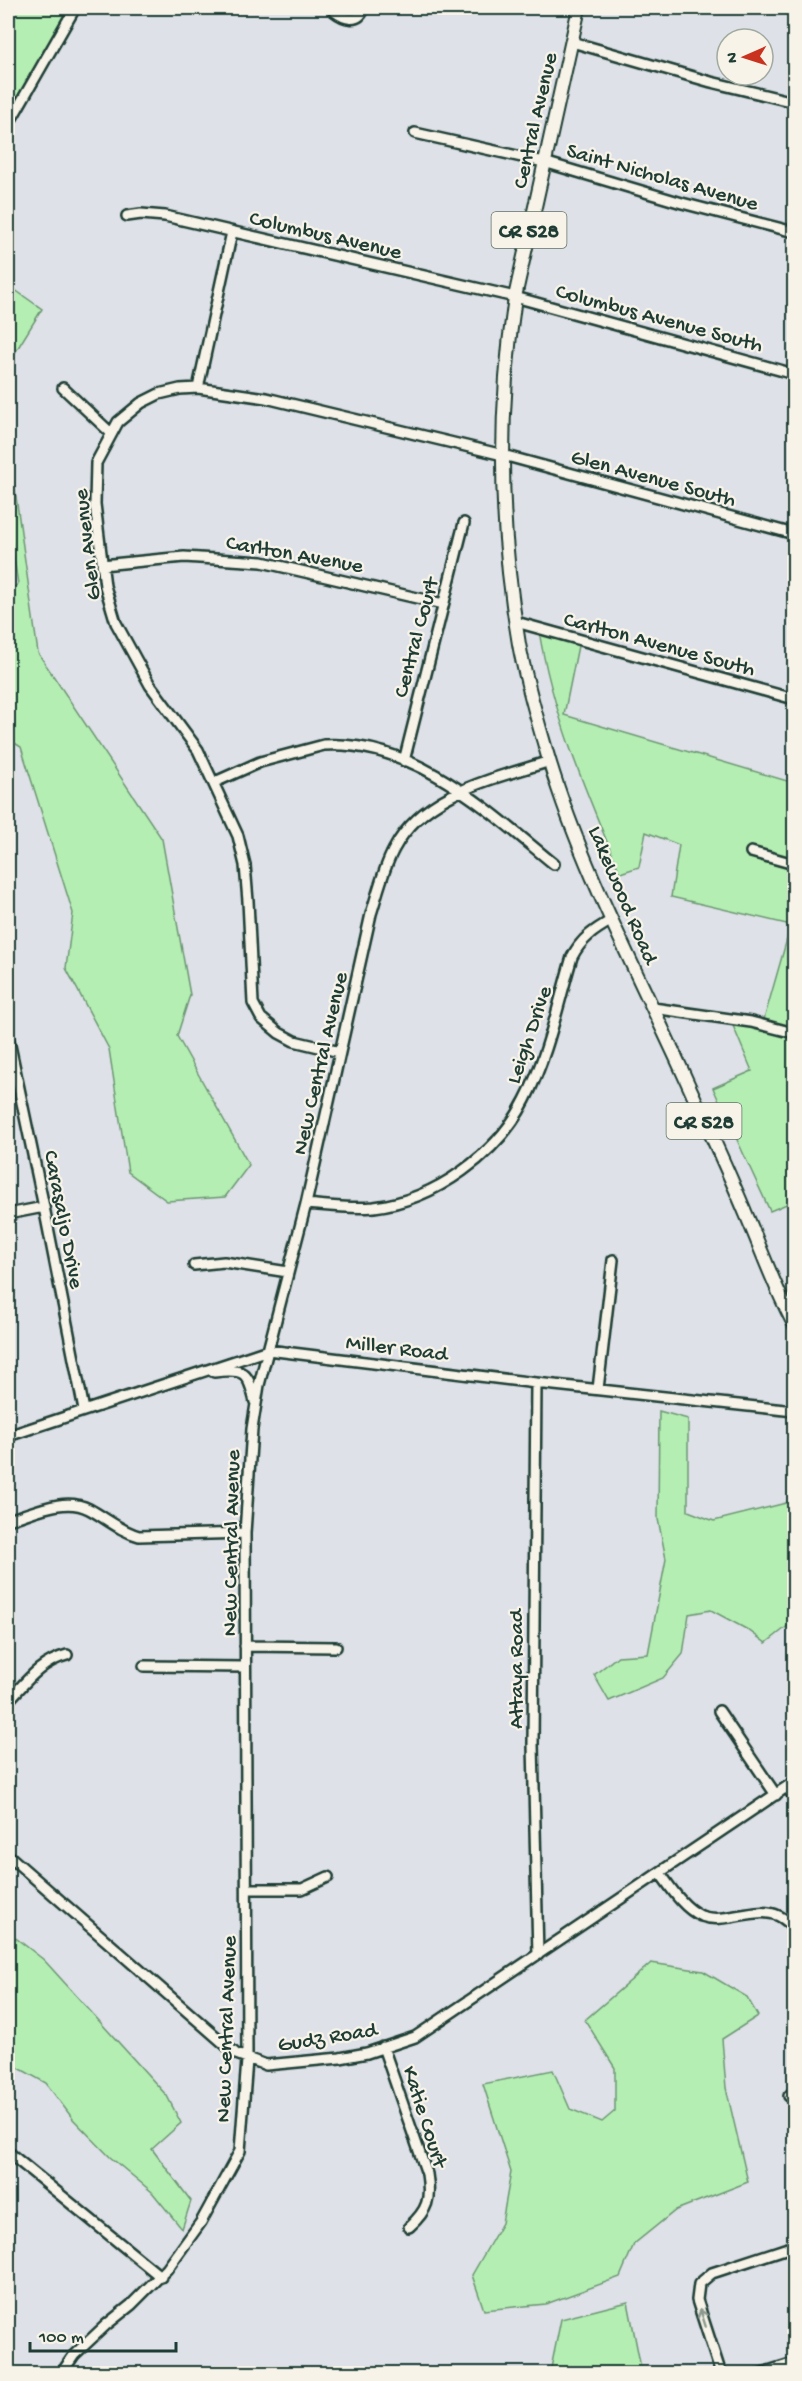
<svg xmlns="http://www.w3.org/2000/svg" width="802" height="2381" viewBox="0 0 802 2381" font-family="'Gochi Hand',sans-serif">
	<style>
		.green { fill: #b5eeb2; stroke: #6a9673; stroke-width: 1.5 }
		.lines { fill: none; stroke-linecap: round; stroke-linejoin: round }
		.minor-casing { stroke: #1f3d34; stroke-width: 14 }
		.major-casing { stroke: #1f3d34; stroke-width: 16 }
		.minor { stroke: #f7f3e8; stroke-width: 9 }
		.major { stroke: #f7f3e8; stroke-width: 12 }
		.oneway { stroke: #8b988e }
		.labels { text-anchor: middle; stroke-width: 4.5; stroke-linejoin: round; paint-order: stroke }
		.shield { fill: #f7f3e8; stroke: #60746a; stroke-width: 1.5 }
		.shield-label { font-size: 21px; font-weight: bold; fill: #1f3d34 }
		.street-label { font-size: 22px; fill: #1f3d34; stroke: #f7f3e8 }
	</style>
	<rect width="100%" height="100%" fill="#dee1e7"/>
	<filter id="ink" filterUnits="userSpaceOnUse"><feTurbulence type="fractalNoise" baseFrequency=".0167" numOctaves="2"/><feDisplacementMap in="SourceGraphic" scale="12" xChannelSelector="R" yChannelSelector="G"/><feConvolveMatrix kernelMatrix="1 2 1 2 8 2 1 2 1" color-interpolation-filters="sRGB"/></filter>
	<g filter="url(#ink)">
		<!-- green -->
		<path class="green" d="M8 8H75L8 125Z
			M8 285 42 309 8 364Z
			M8 440 38 653 162 839 190 995 177 1036 249 1165 225 1197 167 1201 128 1172 109 1049 66 968 73 913 21 747 8 739V592L18 584 8 520Z
			M539 631 579 641 564 715 794 783V1201L770 1211 713 1088 752 1071 729 1016 763 1023 791 925 671 897 679 845 646 832 639 867 620 873C587 794 553 716 539 631Z
			M659 1411 688 1419V1511L714 1521 794 1501V1621L766 1643 748 1630 711 1610 689 1614 683 1654 663 1678 609 1701 594 1675 618 1656 648 1654 666 1559 658 1519Z
			M8 1932 44 1960 167 2096 181 2123 152 2149 191 2201 182 2229 152 2192 110 2157 73 2119 46 2083 8 2062Z
			M651 1963 703 1971 747 1997 758 2016 722 2039 726 2088 748 2182 676 2210 634 2244 620 2277 546 2304 484 2310 472 2275 502 2223 511 2172 483 2084 553 2070 570 2109 602 2122 615 2111V2068L585 2020Z
			M628 2302 642 2373H550L561 2319Z"/>
		<g class="lines">
			<!-- minor casing -->
			<g class="minor-casing">
				<path id="minor" d="M334 8V11C344 19 359 24 364 8
					M572 42 711 82 794 102
					M8 125 75 8
					M415 133 544 162 682 203 794 232
					M127 216 141 214 165 216 515 297 794 374
					M63 388 111 433
					M198 388 232 232
					M102 565 184 557 262 562 443 604
					M516 622 794 699
					M404 761 464 523
					M215 782 260 762 324 745C415 740 489 811 554 864
					M751 852 794 864
					M653 1008 751 1022 794 1033
					M8 1036 44 1207 84 1410
					M340 1052 294 1041 279 1033 261 1018 253 1003 248 901 245 865 238 836 198 750 150 685 116 623 105 586 95 504 96 463 118 422 141 403 159 394 180 389 198 388 266 398 503 455 794 534
					M306 1204C329 1206 351 1209 374 1207 435 1200 498 1154 525 1100 548 1056 558 1004 572 957 581 939 594 930 612 920
					M8 1214 44 1207
					M194 1265 224 1262 288 1272
					M214 1372C245 1368 248 1372 255 1402
					M536 1383 533 1744 538 1955
					M598 1389 613 1260
					M8 1436 268 1350 536 1383 794 1411
					M8 1520C33 1513 64 1496 89 1509 106 1518 120 1531 139 1536L245 1533
					M245 1646 336 1647
					M144 1666 245 1667
					M8 1701C26 1682 40 1662 67 1655
					M719 1711 776 1795
					M787 1787 794 1797
					M8 1855 236 2054 266 2065 340 2058 367 2053 415 2037 794 1782
					M660 1873C671 1888 683 1908 701 1916 726 1925 755 1905 779 1916 785 1919 790 1924 794 1927
					M247 1889H302L328 1877
					M383 2047 427 2174C431 2199 428 2210 409 2227
					M789 2096 794 2091
					M8 2152 161 2277
					M61 2374 74 2355 106 2325 131 2305 167 2269 201 2222 240 2151 247 2060 245 1533 252 1429 259 1385 306 1204 371 914C378 892 383 869 394 849 424 792 494 779 550 761
					M721 2374 697 2300 699 2284 712 2273 794 2246
					M759 2374 794 2363"/>
			</g>
			<!-- major casing -->
			<g class="major-casing">
				<path id="major" d="M579 8 515 297C498 412 499 529 519 644 526 683 538 722 549 760 582 869 637 972 684 1075 705 1122 727 1168 746 1214 762 1251 775 1289 794 1324"/>
			</g>
			<!-- minor -->
			<use href="#minor" class="minor"/>
			<!-- major -->
			<use href="#major" class="major"/>
		</g>
		<!-- one-way arrows -->
		<defs><path id="oneway-shaft" d="M-6 0H5M1.5-3L5.5 0L1.5 3" fill="none" stroke-width="1.6" stroke-linecap="round" stroke-linejoin="round" transform="scale(1.5)"/></defs>
		<use class="oneway" href="#oneway-shaft" transform="translate(703 2318) rotate(-108)"/>
	</g>
	<g class="labels">
		<!-- shield labels -->
		<g class="shield">
			<rect x="491.5" y="212" width="75" height="36" rx="4.5"/>
			<rect x="666.5" y="1103" width="75" height="36" rx="4.5"/>
		</g>
		<g class="shield-label">
			<text x="529" y="237">CR 528</text>
			<text x="704" y="1128">CR 528</text>
		</g>
		<!-- street labels -->
		<g class="street-label">
			<text transform="translate(533 120) rotate(-77)" y="8">Central Avenue</text>
			<text transform="translate(663 175) rotate(16)" y="8">Saint Nicholas Avenue</text>
			<text transform="translate(326 233) rotate(13)" y="8">Columbus Avenue</text>
			<text transform="translate(660 316) rotate(15)" y="8">Columbus Avenue South</text>
			<text transform="translate(654 476) rotate(15)" y="8">Glen Avenue South</text>
			<text transform="translate(85 545) rotate(-97)" y="8">Glen Avenue</text>
			<text transform="translate(295 552) rotate(10)" y="8">Carlton Avenue</text>
			<text transform="translate(414 637) rotate(-75)" y="8">Central Court</text>
			<text transform="translate(660 642) rotate(15)" y="8">Carlton Avenue South</text>
			<text transform="translate(625 894) rotate(67)" y="8">Lakewood Road</text>
			<text transform="translate(527 1034) rotate(-71)" y="8">Leigh Drive</text>
			<text transform="translate(318 1063) rotate(-77)" y="8">New Central Avenue</text>
			<text transform="translate(66 1219) rotate(79)" y="8">Carasaljo Drive</text>
			<text transform="translate(397 1346) rotate(7)" y="8">Miller Road</text>
			<text transform="translate(229 1543) rotate(-89)" y="8">New Central Avenue</text>
			<text transform="translate(514 1669) rotate(-90)" y="8">Attaya Road</text>
			<text transform="translate(224 2029) rotate(-88)" y="8">New Central Avenue</text>
			<text transform="translate(327 2035) rotate(-9)" y="8">Gudz Road</text>
			<text transform="translate(427 2116) rotate(72)" y="8">Katie Court</text>
		</g>
	</g>
	<!-- margin -->
	<rect width="802" height="2381" fill="none" stroke="#f7f3e8" stroke-width="30"/>
	<rect x="15" y="15" width="772" height="2351" fill="none" stroke="#1f3d34" stroke-width="2" filter="url(#ink)"/>
	<!-- north arrow -->
	<g transform="translate(745 57) rotate(267)"><circle r="28" fill="#f7f3e8" stroke="#a1aaa0" stroke-width="1.5"/>
	<path d="M0-4.5L10 22L0 15L-10 22Z" fill="#c8321e"/>
	<text y="-9" font-size="16" font-weight="bold" text-anchor="middle" fill="#1f3d34">N</text>
	</g>
	<!-- scale -->
	<path d="M30 2342v9h146v-9" fill="none" stroke="#1f3d34" stroke-width="3"/>
	<text x="39" y="2342" font-size="18" fill="#1f3d34" stroke="#f7f3e8" stroke-width="4.5" paint-order="stroke">100 m</text>
</svg>
